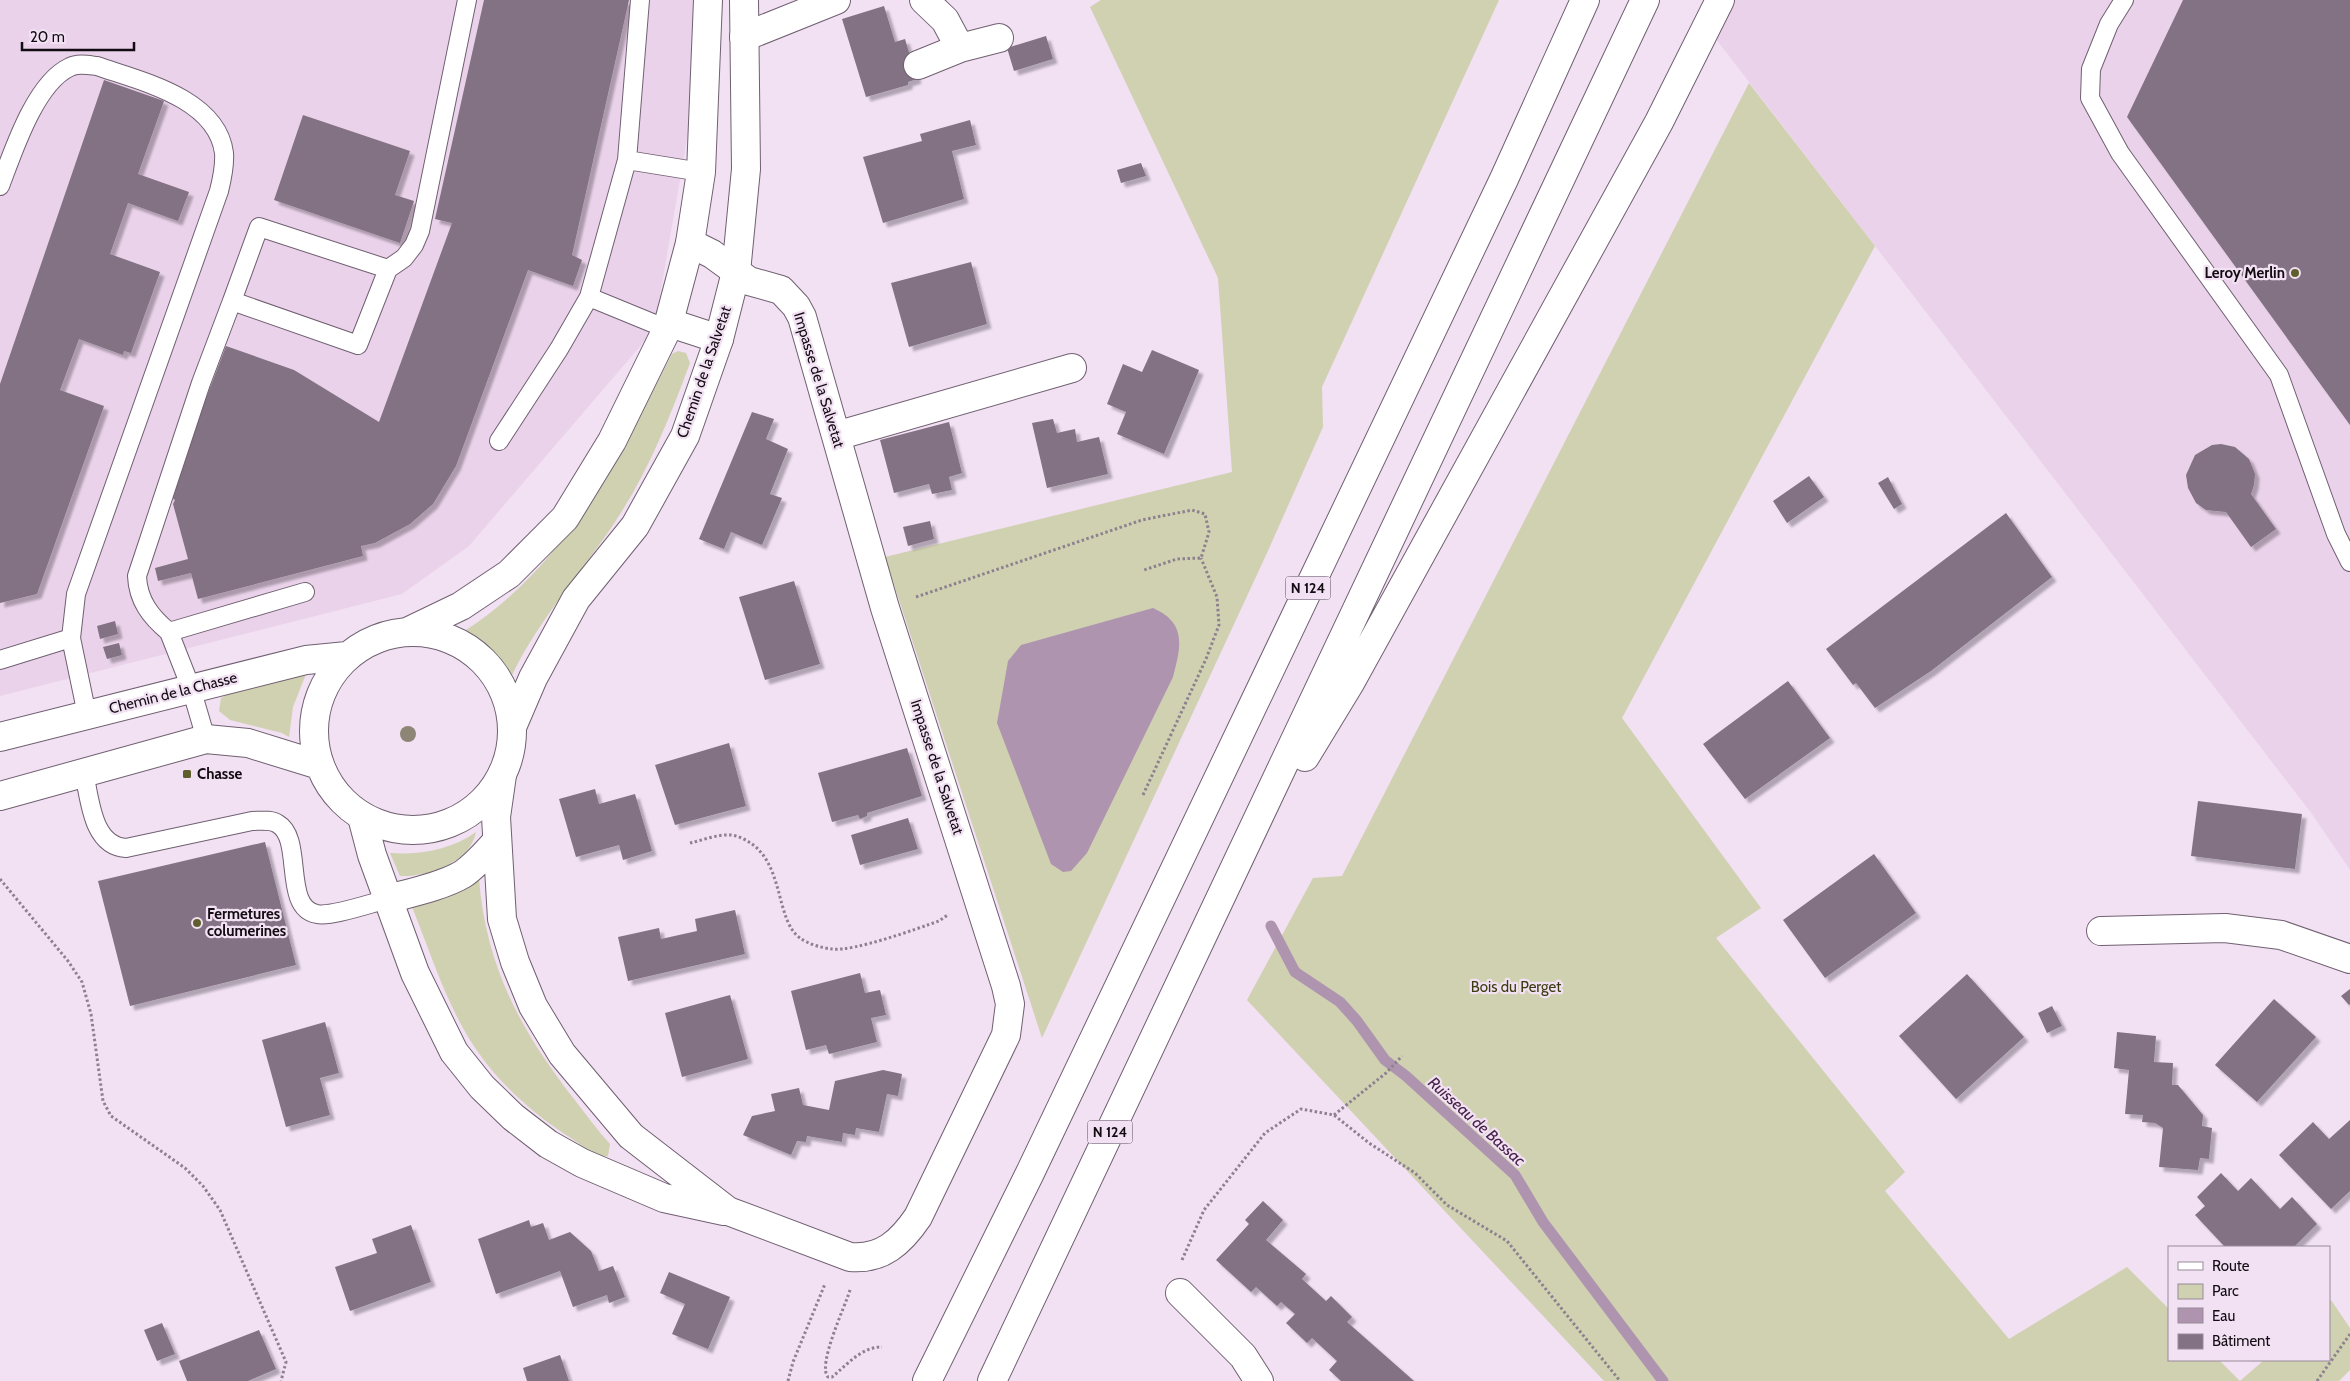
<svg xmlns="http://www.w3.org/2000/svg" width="2350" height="1381" viewBox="0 0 2350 1381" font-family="Cabin,sans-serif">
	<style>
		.built { fill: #ead2eb }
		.green { fill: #cfd1b1 }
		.water { fill: #af94b0 }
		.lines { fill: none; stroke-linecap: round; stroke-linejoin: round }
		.stream { stroke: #af94b0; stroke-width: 11 }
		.building { fill: #827283; filter: url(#shadow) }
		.service-casing { stroke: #706071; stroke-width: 20 }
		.minor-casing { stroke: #706071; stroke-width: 30 }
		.tertiary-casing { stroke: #706071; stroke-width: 30 }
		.trunk-casing { stroke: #706071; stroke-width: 30 }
		.path { stroke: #8e818f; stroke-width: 3; stroke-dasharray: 2.5 2.5; stroke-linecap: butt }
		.service { stroke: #fff; stroke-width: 18 }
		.minor { stroke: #fff; stroke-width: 28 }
		.tertiary { stroke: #fff; stroke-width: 28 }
		.trunk { stroke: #fff; stroke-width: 28 }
		.tree { fill: #8d8575 }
		.poi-dot { fill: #5f5f2d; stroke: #f2e0f3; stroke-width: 2 }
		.labels { text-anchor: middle; stroke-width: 4.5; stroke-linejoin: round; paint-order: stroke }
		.shield { fill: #f2e0f3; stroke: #554c56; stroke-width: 1 }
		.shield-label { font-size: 14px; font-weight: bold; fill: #120c12 }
		.poi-label { font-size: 15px; font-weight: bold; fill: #120c12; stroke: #f2e0f3; text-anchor: start }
		.street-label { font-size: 15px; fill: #120c12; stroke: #f2e0f3 }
		.park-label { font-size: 15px; fill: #3a3b0e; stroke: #f2e0f3 }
		.water-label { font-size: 16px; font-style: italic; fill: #462248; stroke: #f2e0f3 }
	</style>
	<defs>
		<filter id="shadow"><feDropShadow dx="4.5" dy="4.5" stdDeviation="1" flood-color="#0004"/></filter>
	</defs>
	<rect width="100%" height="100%" fill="#f2e0f3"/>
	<!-- built -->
	<path class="built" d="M0 0H696V87L654 330 469 546 402 594 0 696Z
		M1707 0H2350V870L2312 814 1699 17Z"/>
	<!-- green -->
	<path class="green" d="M1101 0H1499L1322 387 1323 427 1267 553 1042 1038 885 557 1232 472 1218 278 1090 7Z
		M1749 83 1875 246 1622 718 1761 908 1716 938 1905 1172 1885 1191 2009 1339 2127 1267 2169 1309V1360H2219L2240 1381 2264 1360H2329V1302L2331 1300 2350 1328V1370L2339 1381H1604L1247 1000 1313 878 1342 876Z
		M678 351 686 353 690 363C671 414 651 465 622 511 587 567 541 615 512 675L500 658 466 630C565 566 620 456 672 354Z
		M306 674 293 707 289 737 282 733 230 720 219 711 221 698 228 694Z
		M476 832C470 863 428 877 400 876L390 853C420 855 451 850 476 832Z
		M479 879C486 967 521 1031 574 1099 586 1114 597 1130 610 1144L608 1156C597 1158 580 1144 571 1138 532 1114 494 1079 470 1040 445 1000 430 951 412 907Z"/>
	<!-- water -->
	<path class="water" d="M1153 608C1187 623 1181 646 1173 677L1087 853 1071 871 1063 872 1051 864 997 723 1008 661 1021 645Z"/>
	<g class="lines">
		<!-- stream -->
		<path class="stream" d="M1271 926 1295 972 1340 1002 1357 1021 1385 1060 1406 1076 1515 1175 1543 1222 1663 1381"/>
	</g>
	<!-- building -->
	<path class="building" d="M484 0H629L572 255 582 260 573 286 528 270 456 466 433 504 410 524 375 543 361 546 363 556 198 599 191 573 158 581 155 568 188 559 173 504 175 500 169 495 226 346 294 370 379 422 452 223 435 219Z
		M2183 0H2350V425L2127 117Z
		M884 6 895 42 905 39 917 79 908 82V85L866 97 842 19Z
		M1046 36 1053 59 1014 71 1007 48Z
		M104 80 164 101 138 174 189 192 178 221 128 203 110 254 160 272 131 353 124 351 123 355 79 339 60 390 104 406 37 594 0 603V384Z
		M303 115 410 151 395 195 414 201 400 243 274 200Z
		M970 120 976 145 952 151 964 199 883 223 863 157 922 141 920 134Z
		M1141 163 1146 176 1121 183 1117 170Z
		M971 262 987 324 909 347 891 283Z
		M1152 350 1199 370 1164 454 1117 434 1126 412 1107 404 1123 364 1142 372Z
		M752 412 774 419 766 439 788 449 770 494 782 498 762 545 731 532 724 549 699 539Z
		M1053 419 1057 433 1075 429 1077 442 1099 437 1108 474 1047 488 1032 423Z
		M949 422 962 473 949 477 952 490 932 494 929 484 894 493 880 440Z
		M2221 444 2235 447 2249 459 2255 474 2254 485 2251 494 2276 529 2251 547 2226 512 2206 510 2196 503 2188 488 2186 475 2195 455 2212 445Z
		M1809 476 1824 497 1787 523 1773 501Z
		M1888 477 1902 504 1894 509 1878 483Z
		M2006 513 2052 577 1931 671 1875 708 1856 683 1853 685 1826 649Z
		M930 521 934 539 908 546 903 527Z
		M794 581 820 664 765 680 739 597Z
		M115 621 118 634 100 639 97 626Z
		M119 643 122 655 107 659 103 647Z
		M1788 681 1830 738 1745 799 1703 744Z
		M729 743 746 806 675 825 655 765Z
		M907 748 922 796 867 813V816L860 819 858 815 832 822 818 773Z
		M595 789 599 804 635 794 652 851 623 860 619 845 576 857 559 799Z
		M2198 801 2302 814 2295 869 2191 856Z
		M908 818 918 849 860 865 851 835Z
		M265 842 296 965 130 1006 98 881Z
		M1874 854 1916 913 1825 978 1783 920Z
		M735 910 745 954 628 981 618 937 659 928 661 939 697 931 695 919Z
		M860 973 865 993 880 990 886 1015 871 1018 877 1042 829 1054 826 1045 806 1050 791 991Z
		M1967 974 2024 1037 1956 1099 1899 1036Z
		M2350 989V1004L2349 1005 2341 996Z
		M730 995 748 1059 682 1077 665 1013Z
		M2274 999 2316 1037 2257 1102 2215 1065Z
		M2052 1006 2062 1026 2047 1033 2038 1013Z
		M325 1022 339 1073 320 1078 330 1115 286 1127 262 1040Z
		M2117 1032 2156 1036 2154 1062 2173 1063 2172 1085H2178L2203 1115 2202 1126 2212 1128 2209 1159 2200 1158 2198 1170 2159 1167 2163 1128 2155 1123 2142 1122 2143 1115 2125 1114 2129 1070 2114 1068Z
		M883 1070 902 1074 898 1096 887 1094 879 1132 856 1128 855 1135 843 1133 842 1142 807 1136 806 1142 797 1141 791 1155 743 1135 752 1116 775 1111 771 1094 799 1088 803 1105 829 1110 835 1081Z
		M2350 1120V1191L2331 1209 2279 1155 2313 1122 2329 1139Z
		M2221 1173 2238 1191 2251 1178 2280 1209 2292 1197 2317 1224 2294 1247H2225L2195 1215 2205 1206 2197 1197Z
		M1263 1201 1283 1220 1266 1240 1306 1274 1302 1279 1326 1301 1331 1296 1352 1317 1347 1322 1414 1381H1341L1329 1370 1337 1361 1312 1338 1307 1343 1286 1323 1295 1314 1281 1302 1277 1306 1256 1287 1251 1292 1216 1260 1249 1224 1245 1220Z
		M529 1220 531 1227 543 1223 549 1240 570 1232 591 1251 599 1271 613 1266 625 1297 609 1303 607 1295 573 1307 560 1271 496 1294 478 1239Z
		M411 1225 431 1282 350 1311 335 1267 377 1253 372 1239Z
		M669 1272 730 1297 708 1349 672 1334 685 1304 660 1293Z
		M162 1323 175 1354 157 1361 144 1330Z
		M259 1330 276 1369 248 1381H187L179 1361Z
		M560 1355 569 1381H527L523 1368Z"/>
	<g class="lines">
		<!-- service casing -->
		<g class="service-casing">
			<path id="service" d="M2124 0 2109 24 2091 69 2090 98 2120 153 2279 375 2336 534 2350 562
				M627 160 701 172
				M0 186C13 152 35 83 70 67 78 63 88 65 97 66 140 81 217 98 224 153 225 166 222 179 219 191L76 594 71 638 87 715
				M388 269 259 227 232 301 358 345 388 269 404 258 414 245 420 231 467 0
				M589 297 627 160 640 0
				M499 441 559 349 589 297 667 329
				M169 632C151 617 138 601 137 576L201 383 232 301
				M0 660 71 638
				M206 739 191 688 169 632 305 592
				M84 773C90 799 92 846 126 848L252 821C260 821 271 819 278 824 304 839 282 908 317 914 332 917 371 903 388 899"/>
		</g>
		<!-- minor casing -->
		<g class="minor-casing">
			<path id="minor" d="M744 37 836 0
				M960 48 999 38
				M918 65 960 48 945 20 924 0
				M670 323 719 339
				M836 436 1072 368
				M502 775 496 817 502 919 515 962 533 1006 562 1054 631 1136 728 1211 850 1257C882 1260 901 1242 918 1217L1006 1035 1010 1004 1006 986 885 608 802 317 796 306 781 290 749 281 712 254 690 243
				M362 817 372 855 415 973 454 1052 482 1087 513 1117 548 1144 582 1163 664 1198 724 1211
				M388 899C410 893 443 886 463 874 476 865 486 853 497 841
				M2101 931 2225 928 2281 935 2350 959
				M1180 1293 1243 1356 1259 1381"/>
		</g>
		<!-- tertiary casing -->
		<g class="tertiary-casing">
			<path id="tertiary" d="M409 631 461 606 509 574 565 518 612 441 667 329 690 243 701 172 708 0
				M314 731a99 99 0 1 1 198 0a99 99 0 1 1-198 0Z
				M512 727 533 678 576 599 635 526 685 436 719 339 736 272 746 169 744 0
				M0 737 306 660 347 656
				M0 796 206 739 248 743 319 765"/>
		</g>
		<!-- trunk casing -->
		<g class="trunk-casing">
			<path id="trunk" d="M1305 757 1350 683 1659 122 1720 0
				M927 1381 1029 1175 1504 179 1585 0
				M992 1381 1645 0"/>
		</g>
		<!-- path -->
		<path class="path" d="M916 597 1142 520 1192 510 1205 514 1209 532 1201 558 1177 559 1144 570
			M1143 795 1206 659 1219 625 1217 597 1201 558
			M690 843C703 840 718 834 731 835 739 836 746 840 752 844 784 867 776 921 800 938 808 944 822 948 832 949 853 952 916 929 939 921L949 914
			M0 879 68 961 82 982 91 1014 103 1101 111 1116 185 1168 203 1186 220 1210 286 1362 281 1381
			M1334 1115 1386 1073 1402 1056
			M1182 1260 1204 1210 1265 1133 1301 1109 1334 1115 1369 1143 1415 1173 1447 1205 1507 1241 1620 1381
			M850 1290C845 1307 817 1365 828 1377H832C847 1365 861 1347 882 1347
			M788 1381 793 1362 825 1284
			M2317 1381 2350 1334"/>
		<!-- service -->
		<use href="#service" class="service"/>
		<!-- minor -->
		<use href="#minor" class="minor"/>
		<!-- tertiary -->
		<use href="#tertiary" class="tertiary"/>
		<!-- trunk -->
		<use href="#trunk" class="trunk"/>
	</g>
	<!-- trees -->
	<circle class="tree" cx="408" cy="734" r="8"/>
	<!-- markers -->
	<g class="poi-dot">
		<circle cx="2295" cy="273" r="5"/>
		<rect x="182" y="769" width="10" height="10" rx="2.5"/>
		<circle cx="197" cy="923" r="5"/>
	</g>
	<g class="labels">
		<!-- shield labels -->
		<g class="shield">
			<rect x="1285.5" y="576.5" width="45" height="23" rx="4"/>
			<rect x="1087.5" y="1120.5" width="45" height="23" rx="4"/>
		</g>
		<g class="shield-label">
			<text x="1308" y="593">N 124</text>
			<text x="1110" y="1137">N 124</text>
		</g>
		<!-- poi labels -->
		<g class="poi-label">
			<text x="2285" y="278" text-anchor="end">Leroy Merlin</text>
			<text x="197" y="779">Chasse</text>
			<text x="207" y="919">Fermetures<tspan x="207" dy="17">columerines</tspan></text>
		</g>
		<!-- street labels -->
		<g class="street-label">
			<text transform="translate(704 372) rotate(-71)" y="5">Chemin de la Salvetat</text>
			<text transform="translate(819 380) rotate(73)" y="5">Impasse de la Salvetat</text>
			<text transform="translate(173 693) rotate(-14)" y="5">Chemin de la Chasse</text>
			<text transform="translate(937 767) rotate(72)" y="5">Impasse de la Salvetat</text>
		</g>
		<!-- park labels -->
		<g class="park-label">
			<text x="1516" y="992">Bois du Perget</text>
		</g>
		<!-- water labels -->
		<g class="water-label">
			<text transform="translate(1477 1121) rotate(42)" y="6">Ruisseau de Bassac</text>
		</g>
	</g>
	<!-- legend -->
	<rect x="2168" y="1246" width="162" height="115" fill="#f2e0f3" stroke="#988b99"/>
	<rect x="2178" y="1262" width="25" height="8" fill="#ffffff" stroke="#988b99"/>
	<text x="2212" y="1271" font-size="15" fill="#120c12">Route</text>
	<rect x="2178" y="1284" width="25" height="15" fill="#cfd1b1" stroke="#988b99"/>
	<text x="2212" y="1296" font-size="15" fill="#120c12">Parc</text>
	<rect x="2178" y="1308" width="25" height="15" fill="#af94b0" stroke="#988b99"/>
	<text x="2212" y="1321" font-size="15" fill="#120c12">Eau</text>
	<rect x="2178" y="1334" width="25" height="15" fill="#827283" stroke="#988b99"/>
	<text x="2212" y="1346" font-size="15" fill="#120c12">Bâtiment</text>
	<!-- scale -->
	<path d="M22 42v8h112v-8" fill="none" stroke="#120c12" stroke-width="2.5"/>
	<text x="30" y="42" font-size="15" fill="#120c12" stroke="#f2e0f3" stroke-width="4" paint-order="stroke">20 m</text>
</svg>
